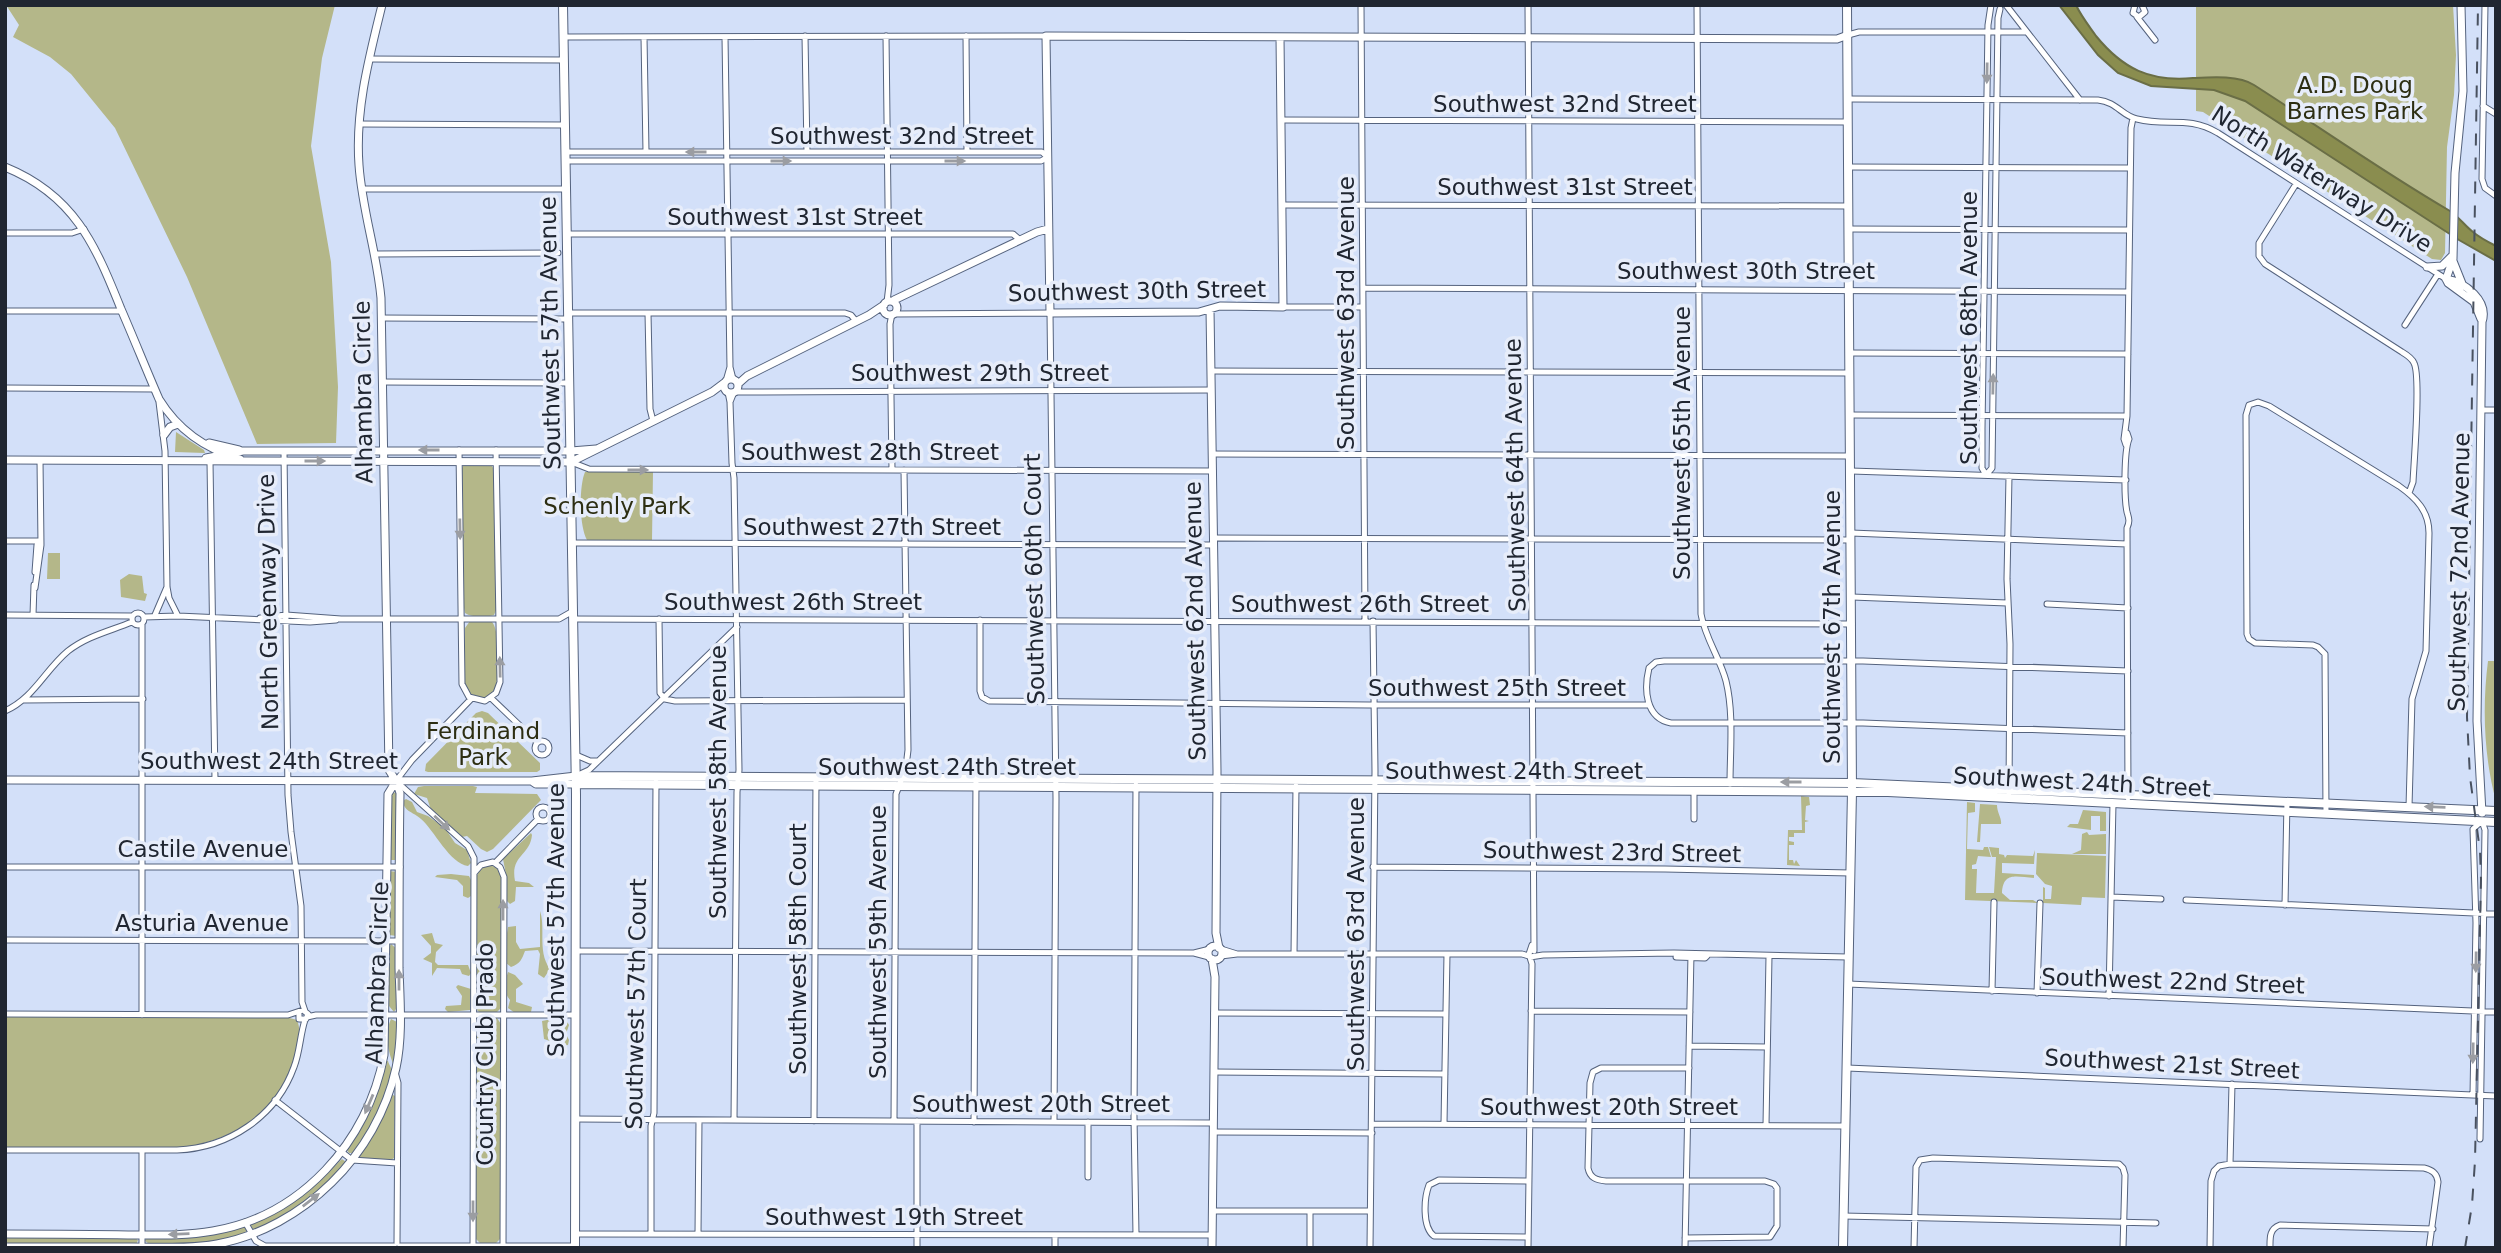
<svg xmlns="http://www.w3.org/2000/svg" width="2501" height="1253" viewBox="0 0 2501 1253" font-family="'DejaVu Sans',sans-serif">
	<style>
		.green { fill: #b4b789 }
		.water { fill: #8a8d4f; stroke: #6a6e46; stroke-width: 2 }
		.lines { fill: none; stroke-linecap: round; stroke-linejoin: round }
		.minor-casing { stroke: #55637e; stroke-width: 7 }
		.tertiary-casing { stroke: #55637e; stroke-width: 9 }
		.secondary-casing { stroke: #55637e; stroke-width: 10 }
		.minor { stroke: #fff; stroke-width: 5 }
		.tertiary { stroke: #fff; stroke-width: 7 }
		.secondary { stroke: #fff; stroke-width: 8 }
		.rail { stroke: #49515f; stroke-width: 2; stroke-dasharray: 12 12; stroke-linecap: butt }
		.oneway { fill: #9b9da2 }
		.labels { text-anchor: middle; stroke-width: 7; stroke-linejoin: round; paint-order: stroke }
		.park-label { font-size: 23px; fill: #2d2e12; stroke: #e7edfa }
		.street-label { font-size: 23px; fill: #202631; stroke: #e7edfa }
	</style>
	<rect width="100%" height="100%" fill="#d3e0f9"/>
	<!-- green -->
	<path class="green" d="M6 5H335L322 58 311 146 331 262 338 387 336 443 257 444 187 277 115 128 71 74 50 57 13 37 19 25Z
		M2196 5H2453L2456 55 2454 95 2447 147 2445 253 2441 260 2432 259 2203 112 2196 111Z
		M176 432 204 450 205 453 175 452Z
		M464 464 491 465 494 469 497 608 494 615C486 617 472 618 465 613L464 608 462 468Z
		M585 472H653L652 540H587C579 526 579 486 585 472Z
		M48 553H60V579H47Z
		M129 574 142 576 144 593 147 594 145 601 121 597 120 580Z
		M470 621 492 622C500 630 500 677 495 688 492 694 488 696 483 698L471 694 465 685V628Z
		M2488 661H2496V801C2484 758 2482 707 2488 661Z
		M482 711 488 713 540 763V770L537 772H428L425 771 426 764 476 713Z
		M424 786H473L477 787 475 793 537 794 541 800 493 849 487 852 481 849 467 836 462 837 431 810 427 798 414 794 418 787Z
		M390 792 397 793 396 860H390Z
		M1801 796 1809 797 1810 805 1806 806 1805 820 1809 821 1805 822V833H1794V837H1789V841L1794 842V845H1789V860H1793L1794 864 1796 860 1800 866 1787 865 1788 830H1802Z
		M406 799 412 802 417 812 428 816 445 828 455 843 467 850 471 863 468 866C450 864 434 830 421 819 414 812 404 812 403 801Z
		M1967 802 1975 803V812L1968 813 1967 849 1983 850 1984 847H1988L1991 857 1978 856 1976 864 1972 865V869H1977L1976 893H1994L1996 857H1992L1989 847 1999 848V854L2004 855 2005 858 2007 855 2033 856 2035 850 2034 864 2002 863V873L2034 875V878C2017 877 2003 871 2002 893L2010 900H2033L2038 903 1965 900Z
		M1980 804 1997 805C1997 813 2002 818 2001 824H1981L1980 842H1977Z
		M2083 810 2106 812V831H2100V816H2091V830L2067 827 2070 824H2078Z
		M2087 832 2089 835 2106 834V854H2072L2081 850 2082 834Z
		M531 833 532 835C530 856 510 855 515 881L529 883 534 887H516L515 901 510 904 505 899 507 880 503 859Z
		M2037 853 2106 856 2105 898 2082 897 2081 905 2043 903V887L2045 888V899H2051L2052 886 2045 884 2036 874Z
		M490 865 497 868 501 875V1008L497 1012 480 1013 476 1009V877L481 868Z
		M389 871 398 872 397 936 389 935Z
		M451 874 469 876 471 880V896L468 898 463 896V886L457 880 435 877 437 875Z
		M540 911C546 928 537 952 550 969L544 978 538 974 540 954 538 950 525 951C522 959 520 964 511 967L506 963 505 945 508 927 516 926V942L520 949 540 947Z
		M432 933 435 943 443 945 436 952 435 962 438 965H468L471 973 469 976 462 974 460 969 437 968 432 976V963L423 959 431 953V946L421 935Z
		M391 944 398 950V1006L394 1012 389 1006V948Z
		M508 972 515 975 523 984 516 989V1002L532 1007 531 1012 515 1013 508 1008 510 1000C503 992 505 981 508 972Z
		M458 985 471 989 470 1010 448 1012 445 1009 446 1006 461 1005 462 996 456 987Z
		M5 1016 286 1017 297 1020C302 1032 298 1046 295 1058 279 1113 234 1140 181 1148H5Z
		M479 1018H497L501 1024V1238L496 1243H480L475 1238 476 1022Z
		M391 1019 397 1022 394 1066C388 1052 384 1034 391 1019Z
		M547 1020C555 1021 565 1016 569 1025L566 1034 569 1040 568 1045 563 1046 557 1038 563 1031 559 1026 552 1028 550 1041 544 1039 542 1021Z
		M388 1061C389 1065 392 1068 392 1072 394 1090 365 1137 355 1153H349L347 1150 361 1127 386 1061Z
		M391 1094 395 1096 394 1158 390 1161 359 1158 358 1157Z
		M342 1159 346 1162C316 1196 294 1213 253 1230L250 1223 324 1176Z
		M243 1226 247 1230 244 1234 206 1244 151 1245 145 1241 146 1238Z
		M5 1237H133L138 1240 136 1245 5 1244Z"/>
	<!-- water -->
	<path class="water" d="M2059 5H2076C2081 16 2089 26 2096 36 2123 69 2150 82 2193 78 2211 77 2239 75 2254 85 2318 126 2383 172 2450 211 2459 217 2465 226 2473 232 2480 238 2488 242 2496 246V261L2459 240 2245 101 2214 90 2151 86 2118 73 2098 55Z"/>
	<g class="lines">
		<!-- minor casing -->
		<g class="minor-casing">
			<path id="minor" d="M1361 5 1365 621
				M1528 5 1534 951
				M1697 5 1701 614C1705 638 1720 658 1726 681 1734 713 1730 751 1730 784
				M2006 5 2080 100
				M2135 5 2133 13 2139 17 2145 12 2142 5
				M2485 5 2482 179 2485 188 2496 196
				M2137 17 2155 40
				M1848 35 1859 32H2025
				M805 36 807 152
				M886 36 889 285 887 302
				M966 36 967 152
				M564 37 1046 36
				M644 37 646 152
				M725 37 730 367 726 381
				M369 59 564 60
				M1848 99 2098 100C2117 102 2122 116 2137 119 2168 127 2187 115 2218 133L2446 279
				M2483 106 2496 114
				M1281 120 1848 122
				M359 124 565 125
				M566 152H1042L1047 157
				M566 161H1041L1048 157
				M1848 167 2130 168
				M2296 184 2259 243V256L2265 264 2402 352C2407 355 2412 358 2414 363 2421 376 2414 462 2413 482L2409 493
				M363 189H566
				M1282 205 1849 206
				M1849 229 2129 230
				M5 233H72L84 229
				M567 234H1013L1020 240
				M376 254 558 253
				M1363 288 2128 292
				M1283 307H1363
				M5 311H122
				M568 313H845L851 315 856 321
				M648 313 650 409 653 421
				M892 314 890 324 892 470
				M893 314 1050 313 1056 798 1054 1122
				M381 318 568 319
				M2405 325 2438 274
				M1850 353 2128 354
				M730 367 733 379
				M1211 371 1850 373
				M382 382 570 383
				M5 388 155 389
				M728 392 730 402 734 392
				M735 392 1211 390
				M159 402 165 451 167 587 169 598 178 616
				M730 402 732 463 734 478 739 770 737 792 734 1120
				M2481 410H2496
				M1850 415 2127 416
				M2127 433 2129 439C2124 451 2124 498 2127 512 2129 519 2130 521 2127 528L2128 798
				M2126 445 2124 439 2127 416 2131 128 2133 118
				M459 450 462 684 469 697 485 701 496 693 500 682 496 450
				M284 451 288 795 291 832 301 906 302 1002 305 1011
				M1212 454 1850 456
				M210 462 215 780
				M571 462 589 469 1213 471
				M1851 471 2126 480
				M1986 475 1982 468V429L1988 25 1991 5
				M1986 475 1992 468 1998 18 2000 9
				M1851 533 2127 544
				M1214 538 1851 540
				M5 541H39
				M573 543 1214 545
				M35 572 37 545 39 541
				M35 588 41 545 40 460
				M1852 597 2007 603
				M2047 604 2128 608
				M132 619a6 6 0 1 1 12 0a6 6 0 1 1-12 0Z
				M5 615 132 616
				M33 615 34 585
				M155 615 167 587
				M144 617 178 616 310 622 336 620
				M260 618 286 615 341 619H559L573 611
				M574 619 1852 624
				M659 619 660 693 665 699 675 701 907 700
				M980 620V691L982 697 989 701 1369 705H1649
				M142 625V1015
				M2128 671 1863 661H1664L1656 662 1649 668C1644 689 1645 718 1671 723H1863L2128 733
				M472 698 412 760 396 781 468 846 474 858 473 1248
				M491 698 537 742
				M24 700 143 699
				M5 711C34 698 45 670 68 651 87 636 110 631 132 622
				M535 748a7 7 0 1 1 14 0a7 7 0 1 1-14 0Z
				M576 755 590 761H598
				M578 775 589 770 737 627
				M2009 793 2010 644 2007 579 2009 476
				M536 814a7 7 0 1 1 14 0a7 7 0 1 1-14 0Z
				M2326 813 2325 654 2318 647 2313 645 2255 643 2249 639 2247 634 2246 415 2249 405 2258 402 2269 406 2399 486C2416 498 2429 511 2429 533L2426 651 2412 699 2409 807
				M1694 819V791
				M495 863 538 819
				M5 867H400
				M1373 867 1665 869 1851 873
				M474 873 481 865 493 862 500 867 504 877 503 1248
				M2111 897 2161 899
				M2186 900 2496 914
				M2285 905 2287 801
				M5 940 399 941
				M1221 949 1237 954
				M575 951 1194 953 1209 957
				M1194 953 1210 949
				M1294 954 1296 786
				M1221 956 1237 954H1522L1529 956
				M1530 957 1543 955 1674 953 1848 957
				M1676 957 1705 958 1707 956
				M1848 984 2496 1012
				M1992 991 1994 902
				M2037 993 2040 903
				M2109 996 2113 803
				M1531 1011 1690 1012
				M1214 1013 1446 1014
				M5 1014 288 1015 303 1010 308 1014 306 1019H299V1012
				M307 1017 316 1015H576
				M1689 1046 1767 1047
				M1847 1068 2496 1096
				M395 1072 398 1083 397 1243
				M1214 1072 1445 1074
				M2473 1095 2476 923 2473 829 2482 821 2485 830 2480 1139
				M275 1100 352 1160 397 1163
				M576 1119 1213 1123
				M814 1121 816 777
				M894 1121 896 794 906 767 908 750 904 470
				M974 1122 976 778
				M1372 1124 1845 1126
				M1444 1124 1447 954
				M1766 1125 1769 956
				M1213 1132 1372 1133
				M5 1150H177C228 1148 276 1117 294 1067 300 1052 300 1035 305 1020
				M142 1150V1248
				M2230 1164 2232 1084
				M1088 1177V1122
				M1212 1211H1370
				M1843 1216 2156 1223
				M245 1222 256 1241 265 1246H394
				M575 1234 1212 1235
				M651 1234V1126L654 1113 656 782
				M698 1234 699 1120
				M1136 1235 1134 1117 1136 785
				M1528 1237 1434 1236C1422 1227 1424 1198 1429 1185L1439 1180 1529 1181
				M1685 1238 1770 1237 1777 1226V1188L1774 1184 1765 1181H1606C1596 1180 1590 1178 1588 1168L1590 1083 1593 1072 1601 1068H1689
				M400 1246H575
				M917 1248V1121
				M1055 1248V1235
				M1310 1248V1211
				M1370 1248 1375 771 1373 621
				M1528 1248 1532 964 1529 954 1532 945
				M1685 1248 1691 954
				M1914 1248 1916 1167 1920 1160 1933 1158 2119 1164 2123 1168 2125 1175 2123 1248
				M2210 1248 2211 1181 2214 1171 2219 1166 2230 1164 2424 1168C2432 1170 2437 1173 2438 1182L2429 1248
				M2270 1248C2270 1238 2269 1229 2280 1225L2433 1229"/>
		</g>
		<!-- tertiary casing -->
		<g class="tertiary-casing">
			<path id="tertiary" d="M1280 37 1283 307 1220 306 1199 312 1050 313 1046 36 1837 39 1848 35
				M5 167C74 195 95 244 121 309 134 339 146 369 159 399 178 430 205 449 240 459
				M2453 261 2463 286
				M2427 267 2442 266 2453 255
				M2446 279C2465 282 2489 301 2482 322L2477 721 2482 813
				M2446 279 2453 259 2455 173 2463 91 2461 5
				M2446 279 2448 283 2474 302 2481 319
				M894 300 1037 232 1048 229
				M883 308a7 7 0 1 1 14 0a7 7 0 1 1-14 0Z
				M1210 309 1217 771 1216 933 1219 948
				M724 386a7 7 0 1 1 14 0a7 7 0 1 1-14 0Z
				M738 384 747 376 869 315 884 305
				M164 435 170 427 178 424
				M209 443 239 450
				M206 458 243 451H571L596 449
				M5 460 571 462 712 392 724 383
				M5 780 532 781 576 776
				M533 782 536 784H576
				M1208 953a7 7 0 1 1 14 0a7 7 0 1 1-14 0Z
				M1212 959 1215 977 1212 1248
				M5 1234C46 1234 87 1234 128 1235 156 1235 185 1236 213 1231 301 1216 368 1142 384 1055L388 794 396 781
				M5 1247C48 1247 90 1247 132 1247 160 1247 189 1249 217 1244 303 1228 377 1155 396 1068 403 1036 400 1001 399 968 399 910 399 852 400 793L396 781 389 770 381 298C377 253 362 210 359 165 355 110 369 58 382 5"/>
		</g>
		<!-- secondary casing -->
		<g class="secondary-casing">
			<path id="secondary" d="M563 5 576 794 575 1248
				M576 776 1852 783 2496 811
				M576 784 1888 792 2496 822
				M1843 1248 1852 791 1847 5"/>
		</g>
		<!-- minor -->
		<use href="#minor" class="minor"/>
		<!-- tertiary -->
		<use href="#tertiary" class="tertiary"/>
		<!-- secondary -->
		<use href="#secondary" class="secondary"/>
		<!-- rail -->
		<path class="rail" d="M2465 1248 2472 1205 2475 1161 2481 879 2480 851 2470 777 2467 717 2478 5"/>
	</g>
	<!-- one-way arrows -->
	<defs><path id="oneway-solid" d="M-6-.8H1V-3.2L6.5 0L1 3.2V.8H-6Z" transform="scale(1.75)"/></defs>
	<g class="oneway">
		<use href="#oneway-solid" transform="translate(1987 73) rotate(91)"/>
		<use href="#oneway-solid" transform="translate(696 152) rotate(-180)"/>
		<use href="#oneway-solid" transform="translate(781 161)"/>
		<use href="#oneway-solid" transform="translate(955 161)"/>
		<use href="#oneway-solid" transform="translate(1993 384) rotate(-89)"/>
		<use href="#oneway-solid" transform="translate(429 450) rotate(180)"/>
		<use href="#oneway-solid" transform="translate(315 461)"/>
		<use href="#oneway-solid" transform="translate(638 470)"/>
		<use href="#oneway-solid" transform="translate(460 529) rotate(89)"/>
		<use href="#oneway-solid" transform="translate(500 667) rotate(-91)"/>
		<use href="#oneway-solid" transform="translate(1791 782) rotate(-180)"/>
		<use href="#oneway-solid" transform="translate(2435 807) rotate(-178)"/>
		<use href="#oneway-solid" transform="translate(442 823) rotate(43)"/>
		<use href="#oneway-solid" transform="translate(503 910) rotate(-90)"/>
		<use href="#oneway-solid" transform="translate(2476 962) rotate(91)"/>
		<use href="#oneway-solid" transform="translate(399 980) rotate(-90)"/>
		<use href="#oneway-solid" transform="translate(2473 1053) rotate(91)"/>
		<use href="#oneway-solid" transform="translate(369 1104) rotate(113)"/>
		<use href="#oneway-solid" transform="translate(311 1200) rotate(-38)"/>
		<use href="#oneway-solid" transform="translate(473 1211) rotate(90)"/>
		<use href="#oneway-solid" transform="translate(179 1234) rotate(178)"/>
	</g>
	<g class="labels">
		<!-- park labels -->
		<g class="park-label">
			<text x="2355" y="93">A.D. Doug<tspan x="2355" dy="26">Barnes Park</tspan></text>
			<text x="617" y="514">Schenly Park</text>
			<text x="483" y="739">Ferdinand<tspan x="483" dy="26">Park</tspan></text>
		</g>
		<!-- street labels -->
		<g class="street-label">
			<text x="1565" y="112">Southwest 32nd Street</text>
			<text x="902" y="144">Southwest 32nd Street</text>
			<text transform="translate(2322 179) rotate(32)" y="8">North Waterway Drive</text>
			<text x="1565" y="195">Southwest 31st Street</text>
			<text x="795" y="225">Southwest 31st Street</text>
			<text x="1746" y="279">Southwest 30th Street</text>
			<text transform="translate(1137 291) rotate(-1)" y="8">Southwest 30th Street</text>
			<text transform="translate(1346 313) rotate(-90)" y="8">Southwest 63rd Avenue</text>
			<text transform="translate(1969 328) rotate(-90)" y="8">Southwest 68th Avenue</text>
			<text transform="translate(550 333) rotate(-91)" y="8">Southwest 57th Avenue</text>
			<text x="980" y="381">Southwest 29th Street</text>
			<text transform="translate(363 392) rotate(-91)" y="8">Alhambra Circle</text>
			<text transform="translate(1682 443) rotate(-90)" y="8">Southwest 65th Avenue</text>
			<text x="870" y="460">Southwest 28th Street</text>
			<text transform="translate(1515 475) rotate(-91)" y="8">Southwest 64th Avenue</text>
			<text x="872" y="535">Southwest 27th Street</text>
			<text transform="translate(2459 572) rotate(-89)" y="8">Southwest 72nd Avenue</text>
			<text transform="translate(1034 579) rotate(-91)" y="8">Southwest 60th Court</text>
			<text transform="translate(268 602) rotate(-91)" y="8">North Greenway Drive</text>
			<text x="793" y="610">Southwest 26th Street</text>
			<text x="1360" y="612">Southwest 26th Street</text>
			<text transform="translate(1195 621) rotate(-91)" y="8">Southwest 62nd Avenue</text>
			<text transform="translate(1832 627) rotate(-90)" y="8">Southwest 67th Avenue</text>
			<text x="1497" y="696">Southwest 25th Street</text>
			<text x="269" y="769">Southwest 24th Street</text>
			<text x="947" y="775">Southwest 24th Street</text>
			<text x="1514" y="779">Southwest 24th Street</text>
			<text transform="translate(718 782) rotate(-90)" y="8">Southwest 58th Avenue</text>
			<text transform="translate(2082 782) rotate(3)" y="8">Southwest 24th Street</text>
			<text x="203" y="857">Castile Avenue</text>
			<text transform="translate(1612 852) rotate(1)" y="8">Southwest 23rd Street</text>
			<text transform="translate(556 920) rotate(-90)" y="8">Southwest 57th Avenue</text>
			<text x="202" y="931">Asturia Avenue</text>
			<text transform="translate(1356 934) rotate(-90)" y="8">Southwest 63rd Avenue</text>
			<text transform="translate(878 942) rotate(-90)" y="8">Southwest 59th Avenue</text>
			<text transform="translate(798 949) rotate(-90)" y="8">Southwest 58th Court</text>
			<text transform="translate(377 973) rotate(-88)" y="8">Alhambra Circle</text>
			<text transform="translate(2173 981) rotate(2)" y="8">Southwest 22nd Street</text>
			<text transform="translate(636 1004) rotate(-89)" y="8">Southwest 57th Court</text>
			<text transform="translate(485 1054) rotate(-90)" y="8">Country Club Prado</text>
			<text transform="translate(2172 1064) rotate(3)" y="8">Southwest 21st Street</text>
			<text x="1041" y="1112">Southwest 20th Street</text>
			<text x="1609" y="1115">Southwest 20th Street</text>
			<text x="894" y="1225">Southwest 19th Street</text>
		</g>
	</g>
	<!-- border -->
	<rect width="2501" height="1253" fill="none" stroke="#202631" stroke-width="14"/>
</svg>
